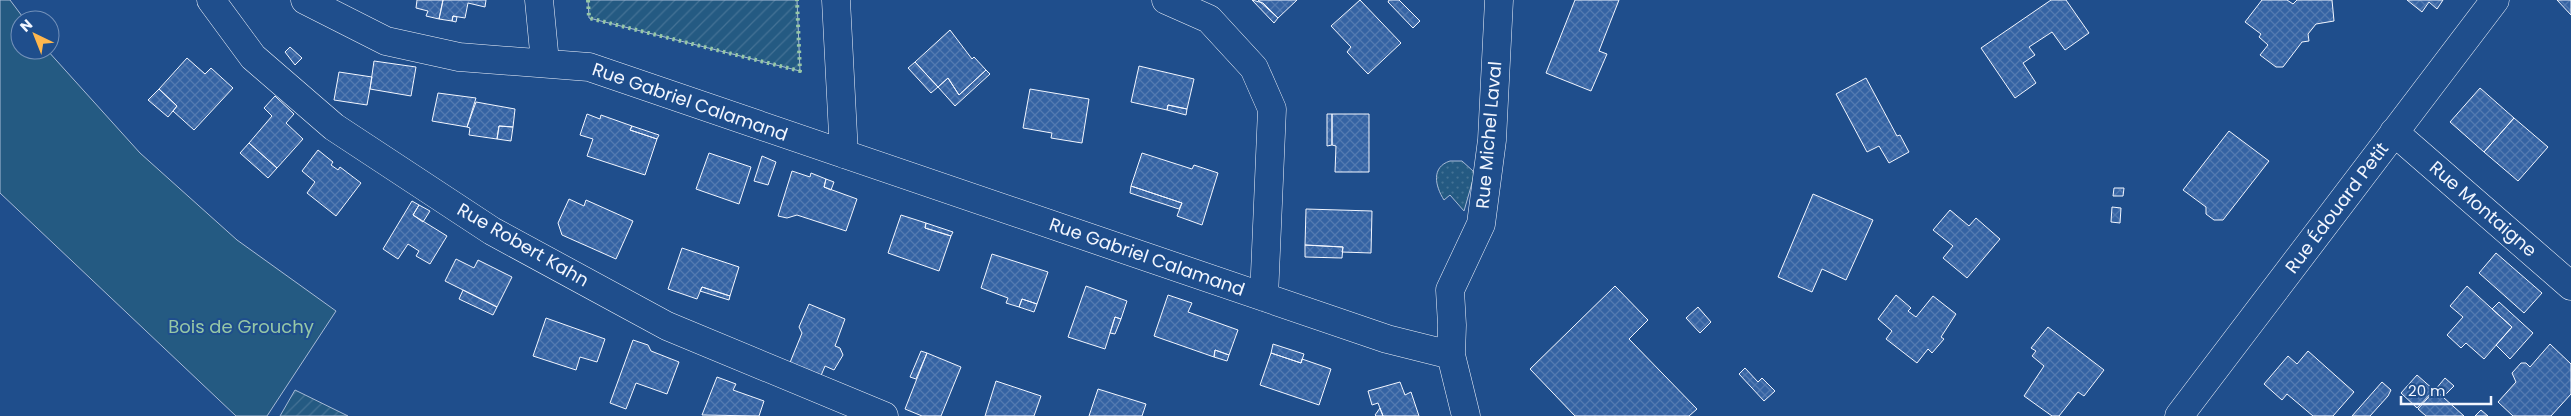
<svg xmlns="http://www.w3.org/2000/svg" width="2571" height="416" viewBox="0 0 2571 416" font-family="Poppins,sans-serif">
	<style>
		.grass { fill: url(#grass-dots); stroke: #a8bbd7 }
		.park { fill: #245a82; stroke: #a8bbd7 }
		.garden { fill: url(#garden-furrows); stroke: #a8bbd7 }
		.building { fill: url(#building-cross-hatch); stroke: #f2f6ff }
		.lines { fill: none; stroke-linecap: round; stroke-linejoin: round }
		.minor-casing { stroke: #f2f6ff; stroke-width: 29 }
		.minor { stroke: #1f4e8c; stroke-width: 28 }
		.hedge { stroke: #97c8a6; stroke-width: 4; stroke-dasharray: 2.5 4; stroke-linecap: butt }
		.labels { text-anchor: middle; stroke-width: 4; stroke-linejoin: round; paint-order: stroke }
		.street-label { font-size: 18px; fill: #f2f6ff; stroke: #1f4e8c }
		.park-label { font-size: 18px; fill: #97c8a6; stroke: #1f4e8c }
	</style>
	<defs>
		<pattern id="grass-dots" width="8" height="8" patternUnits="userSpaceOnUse" patternTransform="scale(1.25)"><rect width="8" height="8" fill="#245a82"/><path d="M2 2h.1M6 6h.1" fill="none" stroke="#447295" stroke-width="1.8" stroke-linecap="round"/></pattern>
		<pattern id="garden-furrows" width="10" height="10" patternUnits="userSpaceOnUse" patternTransform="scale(1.25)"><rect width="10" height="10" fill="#245a82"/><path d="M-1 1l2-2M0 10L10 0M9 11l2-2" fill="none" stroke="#447295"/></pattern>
		<pattern id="building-cross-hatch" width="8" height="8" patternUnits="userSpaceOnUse" patternTransform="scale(1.25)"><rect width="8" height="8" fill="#3563a3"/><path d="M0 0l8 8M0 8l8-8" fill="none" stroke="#537ab1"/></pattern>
	</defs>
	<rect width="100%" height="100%" fill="#1f4e8c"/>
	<!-- grass -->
	<path class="grass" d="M1450 161H1462L1473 171 1474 176 1464 211 1450 195 1444 200C1435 186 1431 167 1450 161Z"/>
	<!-- park -->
	<path class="park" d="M0 0H10L25 20H20V50H47L140 153 237 240 336 311 267 416H236L0 193Z"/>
	<!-- garden -->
	<path class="garden" d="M588 0H797L800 71 589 18Z
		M295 390 348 416H280Z"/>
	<!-- building -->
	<path class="building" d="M417 0H443L439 19 426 16 428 11 416 8Z
		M443 0H486L485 7 468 3 465 18 453 16 452 21 439 19Z
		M1252 0 1263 3 1278 18 1274 23Z
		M1258 0H1297L1278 18Z
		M1360 0 1401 43 1368 74 1347 52 1351 47 1331 26Z
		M1389 0H1399L1420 21 1413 28 1388 2Z
		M1575 0H1619L1599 51 1607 54 1591 91 1546 73Z
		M2051 0H2066L2089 33 2065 50 2052 32 2029 47 2035 55 2023 63 2036 83 2015 98 1981 48Z
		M2262 0H2287L2293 4 2297 0H2332L2334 21 2316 24 2308 34 2309 41 2302 42 2283 67H2276L2260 55 2268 45 2259 37 2261 34 2245 22Z
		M2407 0H2443L2437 9 2429 2 2422 12Z
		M2557 0H2571V15Z
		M453 16 457 17 456 22 452 21Z
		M950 30 972 59 974 57 986 70 959 95 948 78 938 87 915 62Z
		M290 47 302 58 295 65 285 52Z
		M187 58 205 74 211 68 233 88 194 130 173 111 177 106 159 89Z
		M374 61 416 67 411 96 370 89Z
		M915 62 938 87 931 93 908 68Z
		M1139 66 1194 79 1187 109 1168 105 1167 110 1131 102Z
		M986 70 990 74 955 106 938 87 948 78 959 95Z
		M339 72 372 77 367 105 334 100Z
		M1866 78 1897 136 1900 135 1909 152 1889 163 1879 146 1867 152 1836 94Z
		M2480 88 2514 118 2484 152 2450 122Z
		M159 89 177 106 168 117 148 100Z
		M1030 89 1089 99 1082 143 1051 138 1052 133 1023 128Z
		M438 93 476 98 467 127 432 121Z
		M275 96 294 114 286 123 303 139 277 168 249 143 272 116 264 108Z
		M476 102 515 109 513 127 499 126 497 139 469 135 470 128 467 127Z
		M1168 105 1187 109 1186 115 1167 110Z
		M587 114 600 119 601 115 632 126 630 130 657 139 645 175 587 156 593 139 580 135Z
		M1327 114H1332V145L1327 146Z
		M1332 114H1369V172H1335L1336 146 1332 145Z
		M2514 118 2548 147 2518 181 2484 152Z
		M499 126 513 127 511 141 497 139Z
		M632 126 659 135 657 139 630 130Z
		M2229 131 2269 161 2223 220H2214L2206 214V207L2183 190Z
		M249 143 277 168 268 178 240 153Z
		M318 150 333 162 331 165 338 170 340 167 361 183 336 216 307 193 315 182 302 171Z
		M709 153 751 167 739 204 696 189Z
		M1142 153 1192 169 1194 165 1218 173 1202 225 1177 216 1182 203 1131 186Z
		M762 156 776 162 768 185 754 181Z
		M792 171 810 177 811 173 826 179 824 187 857 199 846 231 797 215 787 218 778 216Z
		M826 179 834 182 831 190 824 187Z
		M1131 186 1182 203 1179 209 1130 193Z
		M2114 188H2124L2123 196H2113Z
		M1813 194 1873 220 1846 280 1822 269 1812 292 1778 277Z
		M569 199 584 206 586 200 633 221 616 259 562 235 558 223Z
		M412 201 419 205 413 215 447 236 430 264 416 256 419 251 408 244 398 259 383 249Z
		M419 205 430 211 423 222 413 215Z
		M2112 207 2121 208 2120 223 2111 222Z
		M1306 209 1372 211 1371 253 1342 252 1343 247 1305 245Z
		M1950 210 1969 226 1976 218 2000 239 1967 278 1943 258 1953 246 1933 230Z
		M901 215 926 223 925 228 951 236 939 271 888 253Z
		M926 223 953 232 951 236 925 228Z
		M1305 245 1343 247 1342 258 1305 257Z
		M682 248 739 267 730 296 702 287 697 299 668 289Z
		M2496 253 2542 293 2524 313 2479 273Z
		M992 254 1048 272 1037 304 1022 299 1019 307 1006 303 1008 298 981 288Z
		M456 259 474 268 478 260 512 277 497 307 445 281Z
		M1086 286 1127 301 1121 319 1115 317 1105 349 1068 337Z
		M1615 286 1648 320 1629 339 1697 409 1689 416H1575L1530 369Z
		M2467 286 2512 327 2484 359 2466 343 2461 348 2447 335 2463 317 2450 306Z
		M702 287 730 296 729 300 700 291Z
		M463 290 497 307 493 315 459 299Z
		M1168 295 1192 303 1188 312 1238 330 1229 355 1215 350 1214 357 1154 336Z
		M1896 295 1911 308 1908 311 1916 317 1933 296 1956 314 1941 337 1944 339 1932 353 1928 349 1917 363 1886 339 1892 331 1878 319Z
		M1022 299 1037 304 1034 312 1019 307Z
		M2499 302 2533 333 2510 359 2496 345 2512 327 2492 309Z
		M809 304 845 319 835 346 840 348 843 355 834 370 825 366 820 378 789 365 802 333 799 327Z
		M1698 307 1711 322 1700 333 1686 318Z
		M1115 317 1121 319 1115 334 1110 333Z
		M546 318 605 339 597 362 580 357 576 370 533 356Z
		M2048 327 2104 370 2084 396 2078 392 2059 416H2052L2024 396 2044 366 2032 356 2036 351 2031 348Z
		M633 340 648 345 651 351 679 362 667 394 636 383 626 409 610 403Z
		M1273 344 1304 354 1301 363 1271 353Z
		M2550 344 2571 364V394L2551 416H2513L2498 402 2516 382 2512 373 2521 363H2526L2530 367Z
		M1215 350 1229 355 1227 361 1214 357Z
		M921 351 927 353 916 379 910 377Z
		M2308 351 2354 392 2333 416H2313L2287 394 2282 400 2264 384 2288 356 2297 364Z
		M927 353 961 367 941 416H922L905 409Z
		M1271 353 1301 363 1302 359 1331 369 1319 405 1260 385Z
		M1745 368 1758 382 1762 378 1775 391 1764 401 1739 374Z
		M2417 375 2434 390 2417 408 2401 393Z
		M717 377 736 384 733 390 764 401 759 416 702 415Z
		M2445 378 2454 386 2443 397 2435 390Z
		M996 381 1041 396 1034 416H985Z
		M1400 382 1405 395 1411 392 1419 416H1383L1378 403 1372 405 1368 391Z
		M2382 382 2391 390 2388 396 2370 416H2352Z
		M1098 389 1146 404 1142 416H1089Z
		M2435 390 2443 397 2464 416H2426L2418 409Z
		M1380 408 1383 416H1376L1375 415Z
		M2481 410 2488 416H2475Z"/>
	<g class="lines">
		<!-- minor casing -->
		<g class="minor-casing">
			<path id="minor" d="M211 0 253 57 334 127 492 231 667 326 884 416
				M305 0 386 41 459 57 589 67 1387 339 1451 355
				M539 0 545 62
				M836 0 844 154
				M1166 0 1209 19 1254 68 1272 109 1264 297
				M2394 132 2571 286
				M1466 416 1451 355 1452 325 1450 290 1481 224 1492 140 1499 0
				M2179 416 2495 0"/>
		</g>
		<!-- minor -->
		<use href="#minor" class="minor"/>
		<!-- hedge -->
		<path class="hedge" d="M588 0 589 18 800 71 797 0"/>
	</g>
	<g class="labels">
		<!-- street labels -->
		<g class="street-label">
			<text transform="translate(690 102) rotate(19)" y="6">Rue Gabriel Calamand</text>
			<text transform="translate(1489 135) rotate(-85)" y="6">Rue Michel Laval</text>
			<text transform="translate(2337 208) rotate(-53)" y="6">Rue Édouard Petit</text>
			<text transform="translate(2483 209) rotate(41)" y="6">Rue Montaigne</text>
			<text transform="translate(523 245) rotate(30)" y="6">Rue Robert Kahn</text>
			<text transform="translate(1147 257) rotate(19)" y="6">Rue Gabriel Calamand</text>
		</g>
		<!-- park labels -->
		<g class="park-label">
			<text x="241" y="333">Bois de Grouchy</text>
		</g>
	</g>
	<!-- north arrow -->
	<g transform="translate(35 35) rotate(317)"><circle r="24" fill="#1f4e8c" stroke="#7391ba"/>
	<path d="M0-4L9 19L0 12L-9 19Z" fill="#ffb74d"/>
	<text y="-8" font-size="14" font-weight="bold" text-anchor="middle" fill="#f2f6ff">N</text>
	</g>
	<!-- scale -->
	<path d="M2401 396v8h90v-8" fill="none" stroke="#f2f6ff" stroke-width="2.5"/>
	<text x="2408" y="396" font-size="15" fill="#f2f6ff" stroke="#1f4e8c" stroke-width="4" paint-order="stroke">20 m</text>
</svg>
